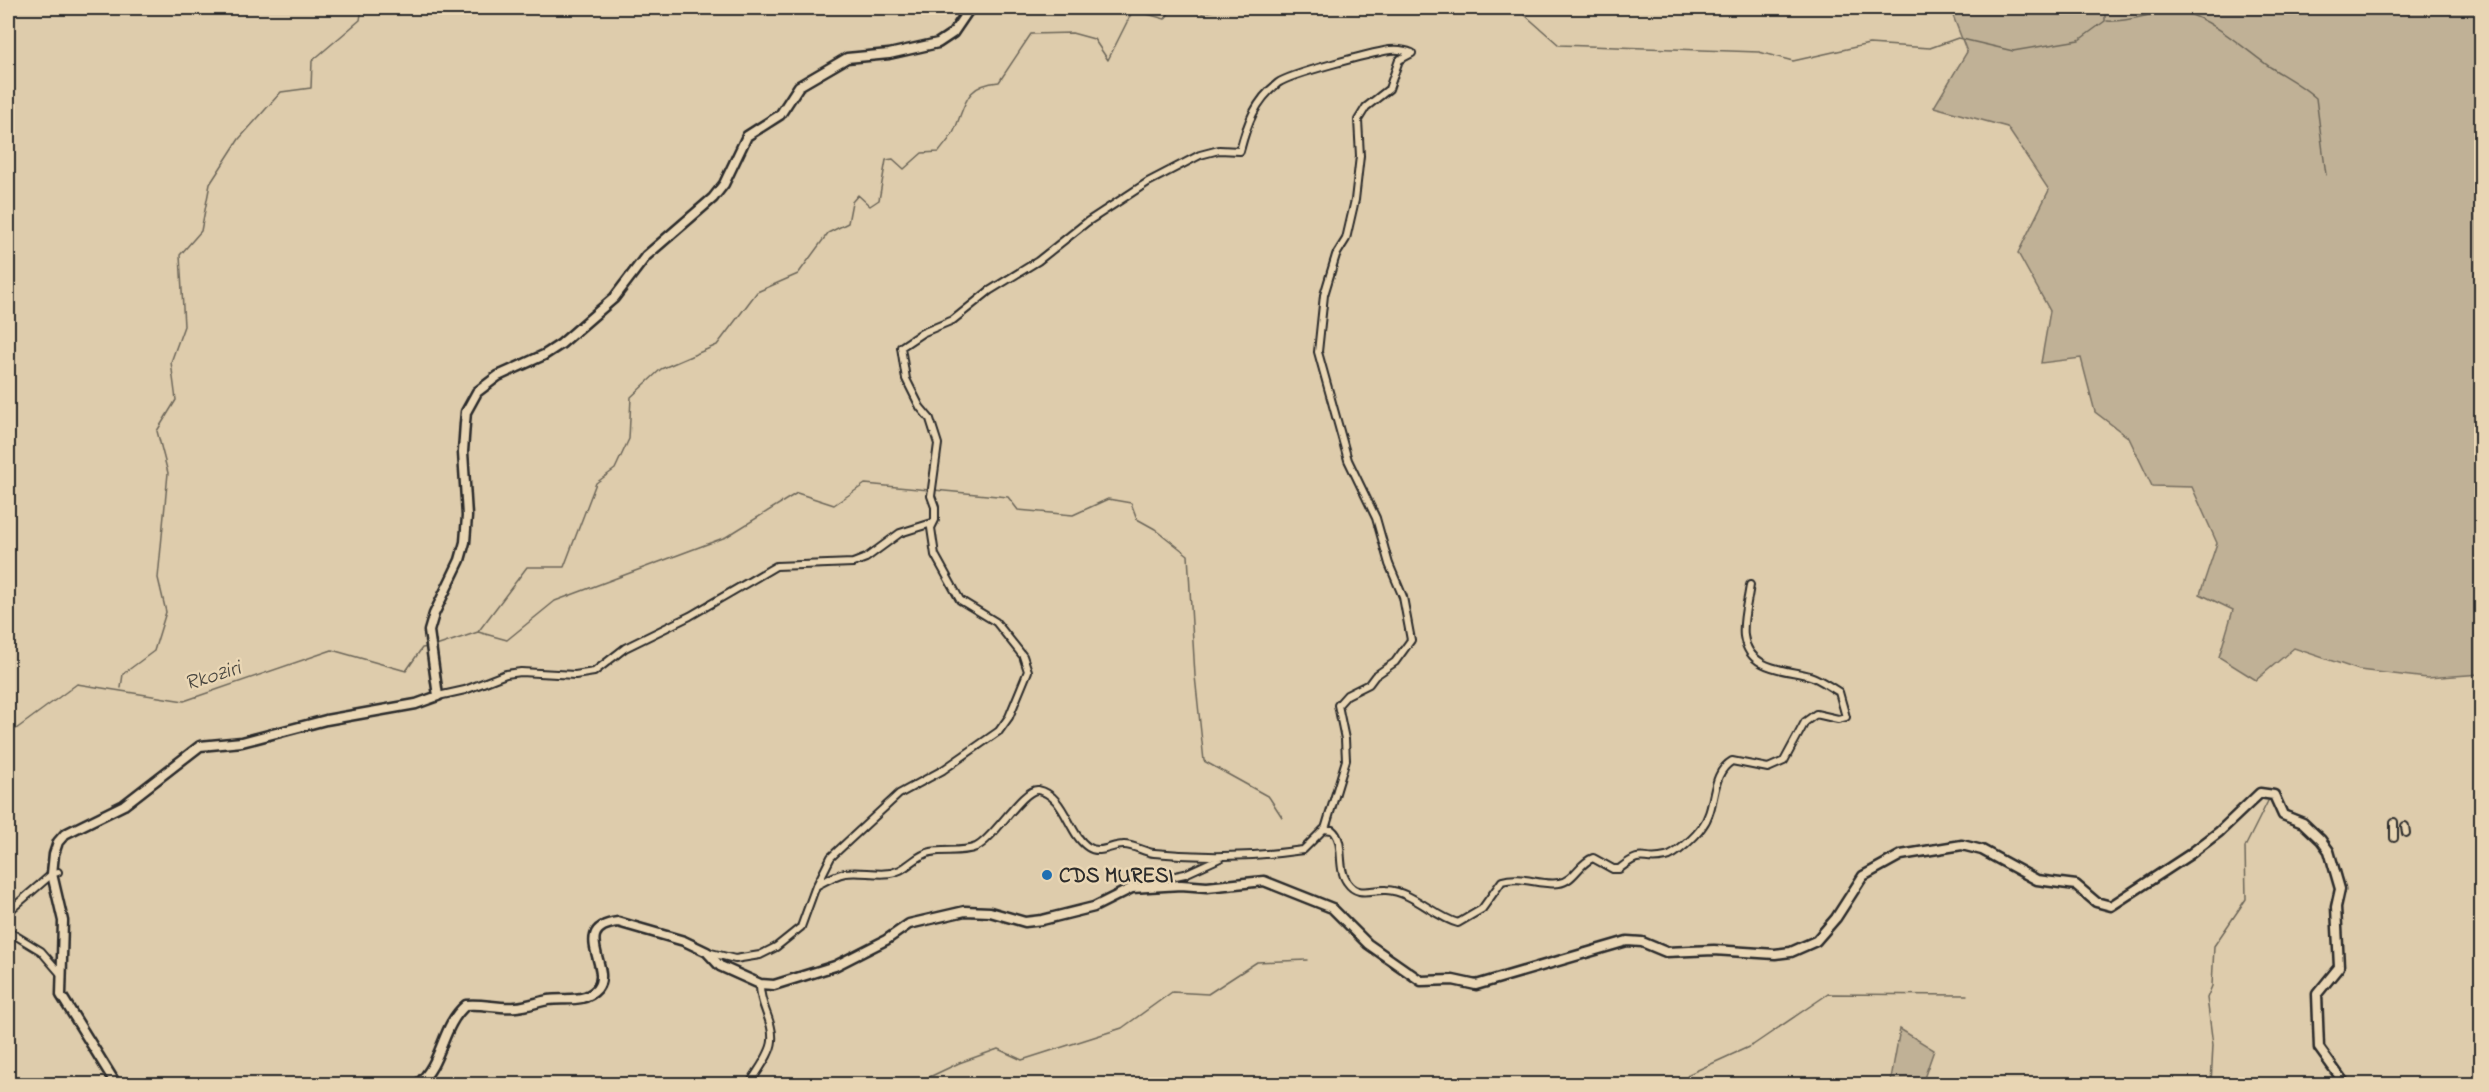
<svg xmlns="http://www.w3.org/2000/svg" width="2489" height="1092" viewBox="0 0 2489 1092" font-family="'Indie Flower',sans-serif">
	<style>
		.green { fill: #c0b196; stroke: #766e60; stroke-width: 1.5 }
		.lines { fill: none; stroke-linecap: round; stroke-linejoin: round }
		.stream { stroke: #6c6659; stroke-width: 1.5 }
		.minor-casing { stroke: #2b2b2b; stroke-width: 10 }
		.major-casing { stroke: #2b2b2b; stroke-width: 13 }
		.minor { stroke: #e9d6b4; stroke-width: 6 }
		.major { stroke: #e9d6b4; stroke-width: 8 }
		.poi-dot { fill: #1f6fb2; stroke: #e9d6b4; stroke-width: 2 }
		.labels { text-anchor: middle; stroke-width: 5; stroke-linejoin: round; paint-order: stroke }
		.poi-label { font-size: 21px; font-weight: bold; fill: #2b2b2b; stroke: #e9d6b4; text-anchor: start }
		.water-label { font-size: 22px; font-style: italic; fill: #46443e; stroke: #e9d6b4 }
	</style>
	<rect width="100%" height="100%" fill="#deccac"/>
	<filter id="ink" filterUnits="userSpaceOnUse"><feTurbulence type="fractalNoise" baseFrequency=".0167" numOctaves="2"/><feDisplacementMap in="SourceGraphic" scale="12" xChannelSelector="R" yChannelSelector="G"/><feConvolveMatrix kernelMatrix="1 2 1 2 8 2 1 2 1" color-interpolation-filters="sRGB"/></filter>
	<g filter="url(#ink)">
		<!-- green -->
		<path class="green" d="M1950 8H2481V674L2427 678 2359 670 2294 648 2256 680 2219 657 2233 610 2200 594 2217 543 2192 487 2152 486 2129 438 2095 412 2081 358 2041 363 2050 311 2018 253 2049 190 2007 127 1934 107 1967 52Z
			M1900 1029 1934 1050 1922 1084H1890Z"/>
		<g class="lines">
			<!-- stream -->
			<path class="stream" d="M1196 8 1202 13 1224 8
				M1517 8 1559 45 1759 52 1793 61 1869 44 1930 48 1958 38 2013 51 2079 40 2105 21V8
				M2107 21C2133 23 2158 8 2184 13 2211 18 2247 51 2270 67 2286 77 2302 85 2316 98L2326 175
				M934 490 1008 497 1018 510 1073 515 1108 499 1131 503 1137 519 1155 529 1188 555 1195 676 1204 761 1269 797 1282 817
				M478 632 507 640 555 601 726 537 797 493 834 505 865 484 929 490
				M436 646 478 632 527 567H564L596 483 615 469 629 439 631 397 661 369 717 345 757 292 798 274 828 233 848 223 852 202 858 195 870 206 879 200 886 160 893 159 904 169 922 153 939 152C944 145 952 137 955 129 966 103 965 85 999 82L1031 34 1072 33 1094 39 1108 60 1133 10 1165 19 1172 8
				M121 688 123 674 154 651 166 612 158 578 168 473 157 431 176 400 171 362 184 326 180 255 201 231 210 184 239 139 281 92 311 88 312 61 360 20 362 8
				M8 735 77 684 184 701 332 650 406 671 422 648 428 647
				M920 1084 921 1081 959 1063 998 1049 1022 1060 1122 1028 1172 992 1208 994 1257 962 1307 960
				M1682 1084 1689 1074 1753 1045 1828 994 1967 995
				M2211 1084 2213 1045 2207 998 2212 986 2214 946 2246 899 2245 847 2268 801"/>
			<!-- minor casing -->
			<g class="minor-casing">
				<path id="minor" d="M438 696 465 690 506 674 521 672 575 675 594 672 625 648 690 616 776 566 853 563 866 558 900 533 932 523
					M2394 822V838
					M2405 826 2406 833
					M1325 829 1346 760 1345 739 1338 705 1347 695 1369 684 1375 676 1395 662 1411 640 1403 597 1389 564 1376 518 1348 460 1318 352 1324 295 1336 255 1346 239 1355 200 1360 156 1358 120 1366 107 1389 89 1399 60 1412 53
					M817 885 831 857 899 794 943 770 999 731 1009 717 1028 671 1023 656 996 622 960 600 935 555 931 528 935 520V507L931 496 938 444 930 419 920 407 906 379 901 347 922 333 953 320 989 291 1038 261 1087 222 1148 182 1200 155 1219 150 1240 151C1247 124 1255 101 1278 83 1290 74 1371 53 1390 50 1398 49 1405 50 1412 53
					M1143 886 1152 881 1185 874 1220 858
					M8 912 52 874 58 872
					M8 931 41 951 60 973
					M707 952 735 959 760 955 776 947 801 927 816 886C825 881 835 875 845 873 863 870 883 878 900 870 910 865 919 854 931 852 945 849 961 853 976 847 994 839 1023 788 1038 790 1065 795 1068 834 1088 847 1100 855 1111 845 1123 845 1132 844 1144 852 1154 853 1203 858 1254 857 1303 850L1324 829 1332 830C1346 841 1336 867 1347 882 1358 898 1371 889 1386 890 1412 891 1435 917 1458 923L1482 909 1502 881C1522 875 1540 886 1559 883 1574 881 1579 863 1593 858L1613 869H1619C1646 848 1639 863 1666 857 1676 855 1696 836 1702 827 1718 806 1709 775 1732 761L1768 768 1784 761 1805 722 1816 714 1838 719 1846 717 1839 692C1830 687 1820 679 1810 676 1785 669 1749 671 1744 636 1742 620 1748 601 1750 585
					M750 1084C756 1072 771 1055 772 1041 774 1021 759 1005 760 984"/>
			</g>
			<!-- major casing -->
			<g class="major-casing">
				<path id="major" d="M116 1084 61 995 63 921 52 874 54 854 58 842 65 834 124 805 200 746 242 742 326 720 416 704 438 696 429 631 434 614 460 560 465 542 467 516 463 452 465 423 466 412 477 392 498 376 544 355 561 344 614 298 646 256 713 198 724 184 747 136 780 115 799 86 847 58 889 54 938 43 953 33 970 8
					M418 1084C443 1063 441 1026 466 1005 483 1003 499 1009 516 1007 527 1006 538 1002 548 1000 564 997 584 1004 597 989 614 968 569 928 618 922L684 941 707 952 720 966 760 984 774 985 835 966 886 940 909 924 965 911 990 912 1025 922 1042 920 1094 907 1132 888 1181 885 1207 887 1264 881 1332 908 1368 944 1421 981 1453 980 1476 985 1627 941 1642 942 1666 952 1714 950 1775 954 1791 952 1816 941 1836 918 1863 876 1901 855 1962 845 1982 850 2037 880 2076 885 2096 902 2111 906 2189 855 2219 832 2260 793 2274 795 2283 815 2303 823 2321 840 2329 851 2340 889 2336 907 2339 967 2317 994 2319 1048 2345 1084"/>
			</g>
			<!-- minor -->
			<use href="#minor" class="minor"/>
			<!-- major -->
			<use href="#major" class="major"/>
		</g>
	</g>
	<!-- markers -->
	<circle class="poi-dot" cx="1047" cy="875" r="6"/>
	<g class="labels">
		<!-- poi labels -->
		<g class="poi-label">
			<text x="1059" y="882">CDS MURESI</text>
		</g>
		<!-- water labels -->
		<g class="water-label">
			<text transform="translate(212 674) rotate(-17)" y="8">Rkoziri</text>
		</g>
	</g>
	<!-- margin -->
	<rect width="2489" height="1092" fill="none" stroke="#e9d6b4" stroke-width="30"/>
	<rect x="15" y="15" width="2459" height="1062" fill="none" stroke="#2b2b2b" stroke-width="2" filter="url(#ink)"/>
</svg>
